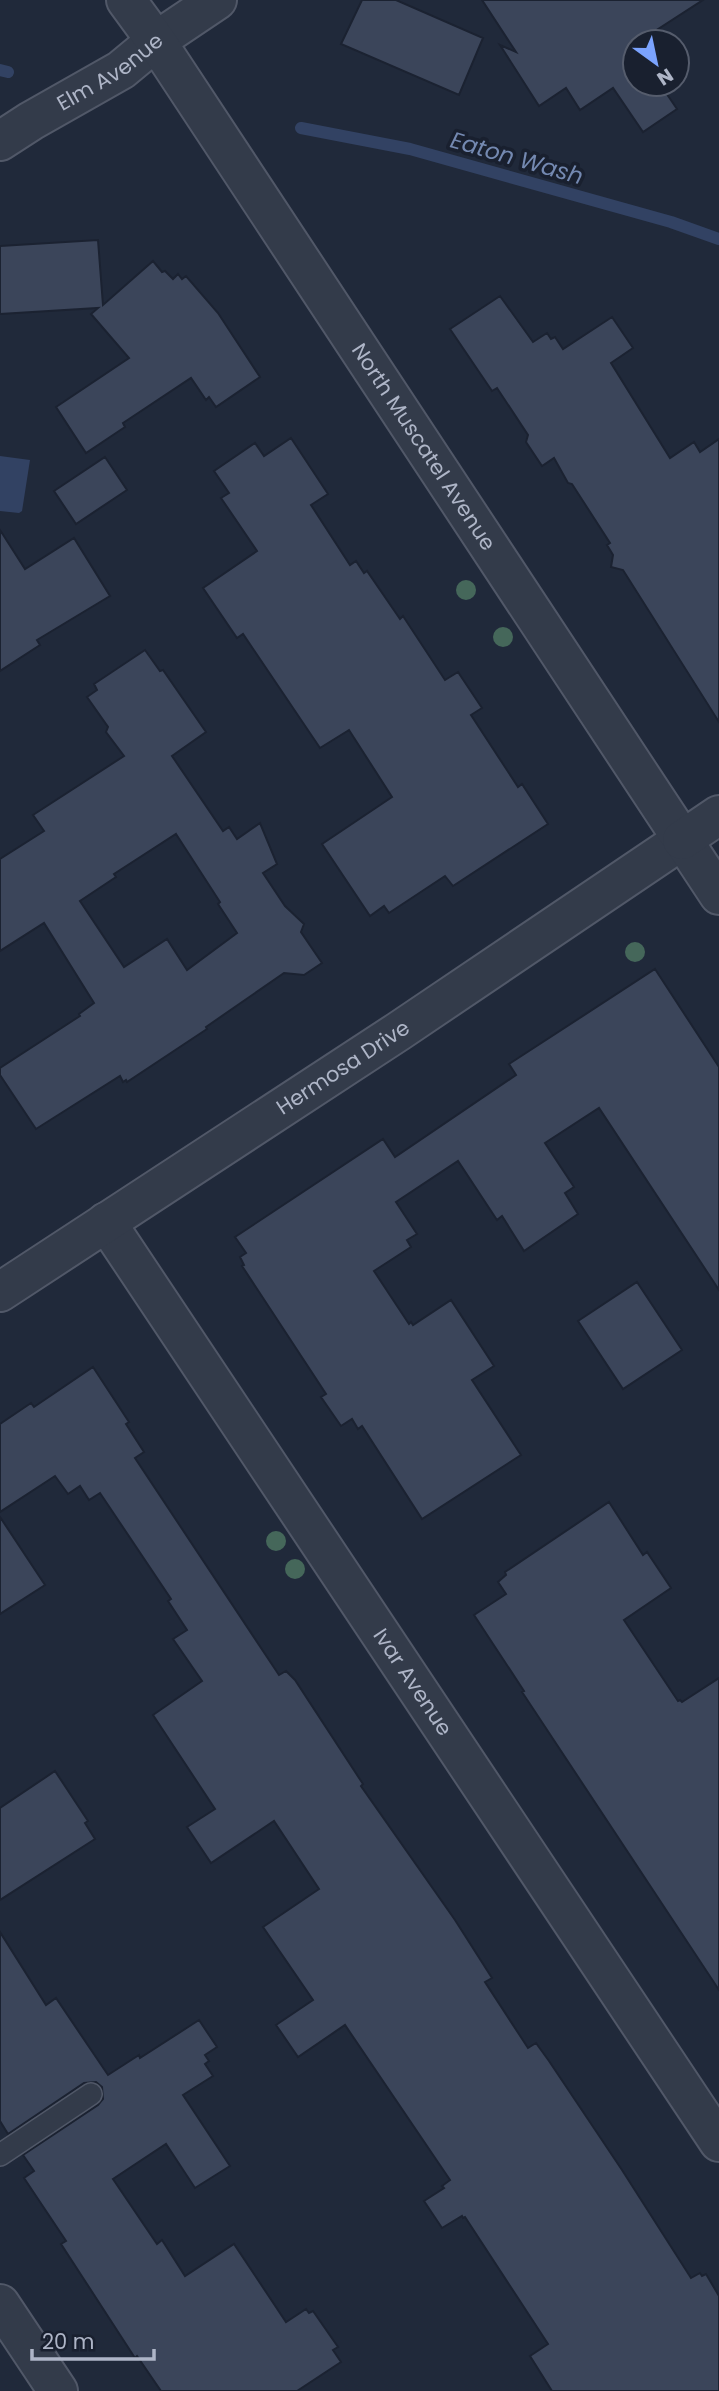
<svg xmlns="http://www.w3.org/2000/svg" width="719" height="2391" viewBox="0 0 719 2391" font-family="Poppins,sans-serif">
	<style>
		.water { fill: #324263 }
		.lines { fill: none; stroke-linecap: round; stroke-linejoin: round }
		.stream { stroke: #324263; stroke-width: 12 }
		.building { fill: #3b455a; stroke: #1b2231; stroke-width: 2; fill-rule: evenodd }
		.service-casing { stroke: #515868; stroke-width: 24 }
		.minor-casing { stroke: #515868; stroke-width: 42 }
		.tertiary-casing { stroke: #515868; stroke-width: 42 }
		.service { stroke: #333b4a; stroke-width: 21 }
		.minor { stroke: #333b4a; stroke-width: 38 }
		.tertiary { stroke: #333b4a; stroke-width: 38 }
		.tree { fill: #45675a }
		.labels { text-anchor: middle; stroke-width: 7; stroke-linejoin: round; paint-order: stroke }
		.street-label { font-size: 21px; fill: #aeb5c7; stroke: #19202f }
		.water-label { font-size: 23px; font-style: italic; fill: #7489b1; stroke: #19202f }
	</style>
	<rect width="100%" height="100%" fill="#20293a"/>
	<!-- water -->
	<path class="water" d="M0 456 30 460 22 511 19 513 0 511Z"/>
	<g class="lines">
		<!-- stream -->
		<path class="stream" d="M0 70 8 72
			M301 128 410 149 671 222 719 239"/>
	</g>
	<!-- building -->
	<path class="building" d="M362 0H396L483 38 459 95 341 44Z
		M482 0H703L638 42H635L634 45 635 84H660L677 109 643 132 613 88 580 110 566 88 539 106 500 45 516 52Z
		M98 240 103 305 153 261 162 272 165 271 173 279 178 274 182 279 186 276 218 313 260 377 216 407 209 397 206 400 191 378 123 423 125 427 86 453 56 407 129 358 91 314 98 308 0 314V246Z
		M500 296 533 342 547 333 551 339 555 337 563 349 612 317 633 348 611 363 670 458 694 442 700 452 719 439V722L623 570 611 567 613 555 607 545 610 543 572 484 568 483 554 458 542 466 526 442 528 435 497 388 492 391 450 329Z
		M291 438 328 494 311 505 350 565 356 561 364 573 367 571 400 619 403 616 445 680 458 672 482 708 471 715 518 787 522 784 548 824 453 886 445 876 389 913 384 906 370 916 322 844 392 797 349 730 320 748 243 634 237 638 203 588 257 551 221 498 229 493 214 471 255 443 264 456Z
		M105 457 127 490 76 524 54 491Z
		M0 530 25 569 74 538 110 596 37 640 40 645 0 671Z
		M145 650 160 671 163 670 206 732 172 756 223 831 229 827 237 839 260 823 277 864 263 873 285 906 304 924 301 932 322 963 304 975 284 973 206 1027 207 1029 127 1082 126 1080 123 1082 120 1076 36 1129 0 1075V1068L80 1016 79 1014 94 1003 44 923 0 951V859L44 831 33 815 124 756 106 732 108 727 87 697 97 690 94 684ZM176 834 220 902 218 904 237 933 187 970 167 939 124 967 80 901 116 877 114 874Z
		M655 969 719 1067V1290L599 1108 545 1143 574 1187 565 1193 578 1214 524 1251 502 1216 497 1220 458 1161 396 1202 417 1234 407 1240 411 1247 374 1271 409 1324 411 1322 413 1325 451 1300 494 1366 472 1380 521 1455 422 1519 362 1426 358 1429 352 1419 341 1426 321 1397 326 1394 242 1266 244 1265 240 1257 246 1253 235 1237 383 1139 395 1157 516 1075 509 1064Z
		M637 1282 682 1350 623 1389 578 1321Z
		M93 1367 129 1422 126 1424 144 1452 135 1458 279 1675 286 1671 295 1680 363 1784 361 1786 455 1920 492 1978 485 1982 528 2048 536 2043 549 2061 622 2170 691 2278 700 2273 702 2276 706 2274 719 2296V2391H552L530 2356 548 2344 465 2217 463 2218 462 2216 442 2228 424 2201 444 2188 442 2186 450 2180 345 2025 298 2057 276 2025 313 2000 263 1927 319 1889 274 1821 211 1863 187 1827 215 1809 153 1715 202 1681 173 1639 187 1630 168 1601 171 1599 100 1493 89 1500 80 1486 68 1494 55 1476 0 1512V1424L31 1403 34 1407Z
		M609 1502 643 1555 647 1552 671 1588 624 1620 678 1701 680 1700 682 1702 719 1678V1990L522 1692 524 1691 474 1615 506 1594 498 1582 506 1575 505 1572Z
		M0 1517 45 1585 0 1614Z
		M55 1771 88 1821 85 1823 95 1839 0 1900V1808Z
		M0 1932 46 2005 56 1998 108 2075 139 2055 140 2058 199 2020 217 2047 205 2055 209 2061 205 2064 213 2076 183 2095 230 2166 195 2188 166 2144 113 2179 157 2244 162 2240 185 2276 234 2244 286 2322 306 2309 309 2313 313 2311 338 2347 333 2350 341 2362 297 2391H161L137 2356 135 2358 61 2244 66 2241 24 2178 34 2171 23 2155 98 2105 103 2099 102 2087 96 2082 84 2083 8 2134 0 2121Z"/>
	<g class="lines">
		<!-- service casing -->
		<g class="service-casing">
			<path id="service" d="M0 2155 91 2094"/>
		</g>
		<!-- minor casing -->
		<g class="minor-casing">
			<g id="minor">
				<path id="s1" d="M0 141 31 121 121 70 156 41 217 0"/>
				<path id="s2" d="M106 1222 719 2142"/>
				<path id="s3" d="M0 1292 399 1031 682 840"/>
				<path d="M0 2304 58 2391"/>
			</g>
		</g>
		<!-- tertiary casing -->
		<g class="tertiary-casing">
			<g id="tertiary">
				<path id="s4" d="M126 0 156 41 719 895"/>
				<path d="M682 840 719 815"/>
			</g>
		</g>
		<!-- service -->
		<use href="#service" class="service"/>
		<!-- minor -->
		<use href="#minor" class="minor"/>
		<!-- tertiary -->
		<use href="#tertiary" class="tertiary"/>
	</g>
	<!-- trees -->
	<g class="tree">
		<circle cx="466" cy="590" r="10"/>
		<circle cx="503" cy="637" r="10"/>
		<circle cx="635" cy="952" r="10"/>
		<circle cx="276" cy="1541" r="10"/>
		<circle cx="295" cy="1569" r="10"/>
	</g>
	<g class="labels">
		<!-- street labels -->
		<g class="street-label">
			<text dy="7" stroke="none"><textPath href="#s1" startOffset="130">Elm Avenue</textPath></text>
			<text dy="7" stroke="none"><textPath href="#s4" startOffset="537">North Muscatel Avenue</textPath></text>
			<text dy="7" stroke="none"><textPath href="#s3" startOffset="410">Hermosa Drive</textPath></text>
			<text dy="7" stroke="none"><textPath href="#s2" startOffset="553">Ivar Avenue</textPath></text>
		</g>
		<!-- water labels -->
		<g class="water-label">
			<text transform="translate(517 158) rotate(16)" y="8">Eaton Wash</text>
		</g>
	</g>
	<!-- north arrow -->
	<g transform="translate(656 63) rotate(147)"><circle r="33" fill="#19202f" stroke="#555c6c" stroke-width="2"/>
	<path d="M0-5L12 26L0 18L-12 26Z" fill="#7ba3fe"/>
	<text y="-10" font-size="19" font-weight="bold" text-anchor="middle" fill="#aeb5c7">N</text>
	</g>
	<!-- scale -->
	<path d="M32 2349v10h122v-10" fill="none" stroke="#aeb5c7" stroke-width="3.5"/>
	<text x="42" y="2349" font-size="21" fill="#aeb5c7" stroke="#19202f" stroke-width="5" paint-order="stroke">20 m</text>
</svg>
